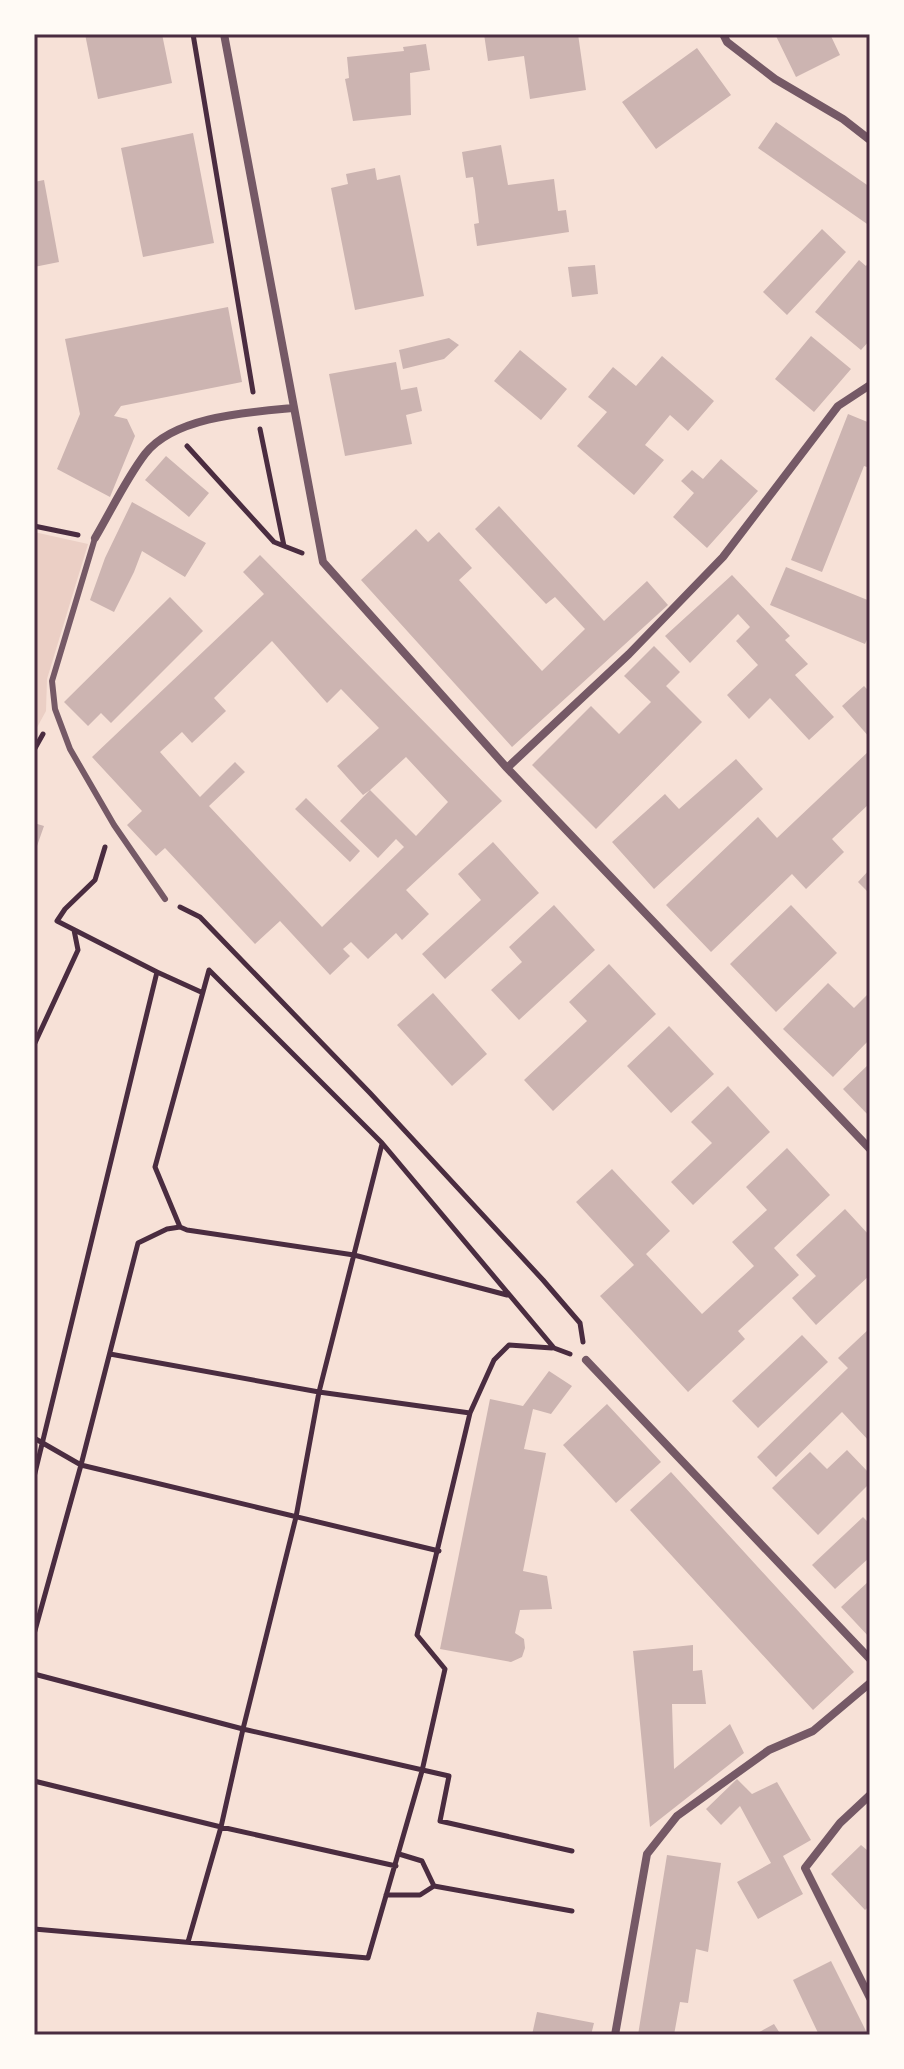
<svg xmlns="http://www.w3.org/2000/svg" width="904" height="2069" viewBox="0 0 904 2069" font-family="Barlow,sans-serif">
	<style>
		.green { fill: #ebcfc5 }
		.building { fill: #ccb4b1; fill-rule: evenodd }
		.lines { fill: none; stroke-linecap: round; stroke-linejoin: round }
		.path { stroke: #4a2c40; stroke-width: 5 }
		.service { stroke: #755966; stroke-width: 6 }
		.minor { stroke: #755966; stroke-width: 8 }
		.neatline { fill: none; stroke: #4a2c40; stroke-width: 3 }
	</style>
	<rect width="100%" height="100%" fill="#f7e1d7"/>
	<!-- green -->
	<path class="green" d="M34 532 88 544 47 679 46 711 34 733Z"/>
	<!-- building -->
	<path class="building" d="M85 34H162L172 83 98 99Z
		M484 34H578L586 90 530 99 524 56 488 61Z
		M775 34H830L840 55 796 77Z
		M426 44 430 70 410 73 411 115 353 121 345 79 349 78 347 57 404 51 403 47Z
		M697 48 731 95 656 149 622 102Z
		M776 122 870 187V226L758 148Z
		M193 133 214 243 143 257 121 148Z
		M501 145 508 185 554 179 558 211 566 210 569 232 477 246 474 224 479 223 475 190 473 177 466 178 462 152Z
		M375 168 377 180 400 175 424 296 355 310 331 188 348 184 346 174Z
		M44 180 59 262 34 267V182Z
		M822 229 846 252 787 315 763 292Z
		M859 260 866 266 870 261V340L861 350 815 312Z
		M595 265 598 294 572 297 568 267Z
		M228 307 242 382 121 406 114 416 127 419 135 436 110 497 57 469 80 414 65 339Z
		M811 336 851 369 814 412 775 379Z
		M449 338 459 345 444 359 403 369 399 350Z
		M520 350 567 389 541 420 494 381Z
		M662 356 714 401 688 431 670 415 645 445 664 460 634 495 577 446 607 412 588 397 613 367 636 386Z
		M396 362 401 390 417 387 422 411 406 415 412 444 345 456 329 374Z
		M848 414 870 423V468L864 466 822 572 791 560Z
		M166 456 209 493 189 517 145 480Z
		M721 459 758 491 707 548 673 517 694 493 681 481 692 470 703 479Z
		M132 502 206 543 185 577 142 551 134 572 114 612 90 600 105 558Z
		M499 506 604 621 647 581 668 605 512 747 361 580 416 529 428 542 439 532 472 568 459 580 542 671 585 629 555 597 546 604 475 529Z
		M260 555 502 801 406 890 429 914 402 940 396 933 368 959 351 942 343 949 350 956 330 975 280 921 255 944 165 848 156 856 127 825 142 811 92 757 264 594 243 572ZM272 641 327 703 341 689 379 728 337 766 363 795 370 790 340 821 378 858 396 839 404 847 322 927 209 806 245 772 235 762 200 797 160 752 182 732 192 743 226 711 214 698ZM406 757 448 802 416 836 370 790Z
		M786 567 870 601V633L865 644 770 605Z
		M732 575 790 636 785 640 808 664 795 675 834 717 809 740 770 698 749 719 727 695 758 665 736 641 750 627 738 614 690 663 665 636Z
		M170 597 203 631 111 723 101 713 88 726 64 702Z
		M654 646 680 672 666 686 702 722 596 829 532 765 591 706 619 734 651 702 624 676Z
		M864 686 870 692V738L842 706Z
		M870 750V803L832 839 844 852 806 889 792 874 711 952 666 905 758 817 777 838Z
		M736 759 763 789 654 889 612 842 665 794 679 809Z
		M306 798 360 851 350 862 295 809Z
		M34 823 44 826 37 846 34 845Z
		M493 842 539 893 445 979 422 954 481 900 458 874Z
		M870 869V894L858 882Z
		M554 905 595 950 519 1020 491 990 522 962 509 947Z
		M791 905 837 953 776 1012 730 964Z
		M609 964 656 1014 553 1111 524 1080 587 1021 569 1002Z
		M828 983 854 1008 870 992V1039L833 1077 783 1029Z
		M433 993 487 1054 452 1086 397 1025Z
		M669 1026 714 1074 671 1113 627 1066Z
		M870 1063V1117L843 1089Z
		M728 1086 770 1132 693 1205 671 1182 712 1143 691 1122Z
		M787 1148 830 1195 774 1248 799 1275 738 1331 745 1339 688 1392 600 1296 634 1265 576 1202 612 1169 670 1231 646 1254 702 1314 754 1266 732 1242 767 1210 746 1187Z
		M845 1209 870 1236V1275L816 1325 792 1298 816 1276 796 1255Z
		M870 1328V1442L842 1412 776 1477 757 1457 848 1368 838 1358Z
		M802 1335 828 1362 758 1428 732 1401Z
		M549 1371 572 1386 551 1414 533 1409 524 1449 546 1453 523 1571 547 1576 552 1609 520 1610 515 1633 524 1639 525 1648 522 1657 511 1662 440 1649 490 1399 523 1406Z
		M607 1404 661 1462 616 1503 563 1445Z
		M847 1450 870 1474V1483L818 1535 772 1488 810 1452 827 1469Z
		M671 1472 854 1672 813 1710 630 1510Z
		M863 1517 870 1524V1557L835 1589 812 1565Z
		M870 1580V1638L841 1607Z
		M693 1645V1671L702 1670 706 1704H672L674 1769 730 1724 744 1753 650 1827 633 1651Z
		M737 1779 752 1794 777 1782 811 1840 783 1856 803 1894 758 1919 737 1882 771 1863 740 1806 721 1825 706 1809Z
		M861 1845 867 1850 870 1847V1905L865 1910 831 1874Z
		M667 1855 721 1863 708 1952 696 1949 688 2003 680 2002 674 2035H638Z
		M831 1961 868 2035H819L793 1980Z
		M537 2012 594 2023 591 2035H532Z
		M774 2024 781 2035H754Z"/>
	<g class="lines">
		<!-- path -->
		<path class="path" d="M193 34 253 392
			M260 429 284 546 302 553
			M187 446 274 542 284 546
			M34 526 78 535
			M34 750 43 734
			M180 907 200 917 370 1093 543 1280 580 1323 583 1342
			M157 972 201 992
			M34 1045 78 950 74 930
			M180 1227 187 1230 354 1255 507 1295
			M470 1413 494 1360 509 1345 552 1348
			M34 1438 81 1465 439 1551
			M34 1477 157 972 57 921 65 909 95 880 105 847
			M34 1634 81 1465 138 1243 167 1229 180 1227 155 1167 209 970 382 1143 554 1348 570 1354
			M34 1674 243 1729 449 1776 440 1821 572 1851
			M34 1781 221 1827 396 1866
			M399 1854 422 1861 434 1886
			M386 1895H420L434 1886 572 1911
			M34 1929 368 1958 422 1771 445 1669 417 1635 470 1413 319 1392 110 1354
			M188 1942 221 1827 243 1729 296 1517 319 1392 382 1144"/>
		<!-- service -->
		<path class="service" d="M95 538 52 681 55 709 70 749 114 825 165 899"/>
		<!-- minor -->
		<path class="minor" d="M224 34 323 562 507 768 870 1149
			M723 34 727 42 775 79 843 119 870 140
			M95 538C111 511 126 479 145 454 174 416 250 412 294 408
			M507 768 629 654 723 557 838 406 870 385
			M586 1360 870 1659
			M870 1795 840 1823 805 1868 870 1998
			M615 2035 647 1854 677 1816 769 1750 813 1731 870 1683"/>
	</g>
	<!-- border -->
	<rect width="904" height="2069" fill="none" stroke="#fffaf5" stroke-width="72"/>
	<rect x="36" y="36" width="832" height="1997" class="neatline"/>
</svg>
